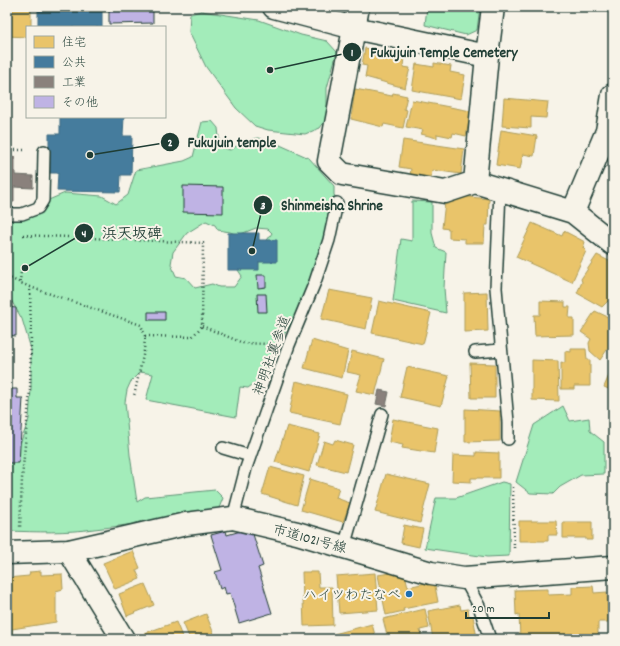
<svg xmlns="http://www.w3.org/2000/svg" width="620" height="646" viewBox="0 0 620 646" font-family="Dekko,'Klee One',sans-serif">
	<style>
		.green { fill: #a3ecba; stroke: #619477; fill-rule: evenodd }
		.homes { fill: #e9c46a; stroke: #ac9c5a }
		.public { fill: #457b9d; stroke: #3a687e }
		.industry { fill: #8a817c; stroke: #6a6d66 }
		.building { fill: #bfb3e4; stroke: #1f3d34 }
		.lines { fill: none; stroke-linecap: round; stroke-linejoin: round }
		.lane-casing { stroke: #1f3d34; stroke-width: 14 }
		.street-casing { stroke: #1f3d34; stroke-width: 25 }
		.secondary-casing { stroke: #1f3d34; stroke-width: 25 }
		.path { stroke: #1f3d34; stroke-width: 2.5; stroke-dasharray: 1 3; stroke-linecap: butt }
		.lane { stroke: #f7f3e8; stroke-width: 11 }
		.street { stroke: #f7f3e8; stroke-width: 22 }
		.secondary { stroke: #f7f3e8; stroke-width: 22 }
		.poi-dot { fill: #1f6fb2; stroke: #f7f3e8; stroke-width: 1.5 }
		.labels { text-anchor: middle; stroke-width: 4; stroke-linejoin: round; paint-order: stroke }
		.street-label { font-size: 14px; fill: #1f3d34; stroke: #f7f3e8 }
		.poi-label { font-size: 14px; fill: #1f3d34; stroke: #f7f3e8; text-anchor: end }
		.leader { fill: none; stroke: #1f3d34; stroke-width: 1.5 }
		.callout-dot { fill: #1f3d34; stroke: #f7f3e8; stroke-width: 1.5 }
		.mark-label { font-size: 12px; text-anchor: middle; font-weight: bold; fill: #fff }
		.callout-label { font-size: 15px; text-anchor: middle; font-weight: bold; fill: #1f3d34; stroke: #f7f3e8; stroke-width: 4; stroke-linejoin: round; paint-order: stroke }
	</style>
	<rect width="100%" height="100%" fill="#f7f3e8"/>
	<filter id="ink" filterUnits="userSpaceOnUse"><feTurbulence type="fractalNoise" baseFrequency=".025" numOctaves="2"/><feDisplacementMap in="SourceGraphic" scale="8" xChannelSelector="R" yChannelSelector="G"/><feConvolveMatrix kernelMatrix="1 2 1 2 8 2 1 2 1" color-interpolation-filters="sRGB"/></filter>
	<g filter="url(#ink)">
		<!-- green -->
		<path class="green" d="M427 7H480L477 30 466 35 425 25Z
			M201 11 259 20 301 35 327 41 337 52 327 88V118L320 128 305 134 268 130 255 126 236 108 206 67 189 32 190 14Z
			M212 121 218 128 220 147 230 150 245 141 258 138 280 145 309 158 334 186V195L339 202 315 282 271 357 263 377 248 388 240 387 236 417 146 400 153 374 140 372 131 381 127 390 125 402 130 455 137 502 145 497 215 490 223 498 219 508C177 516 136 525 94 529 66 533 37 532 8 531L7 530V463L20 444 29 419 31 389V349L22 319 8 295 7 223 23 211 65 193 102 196 116 204 128 195 136 170 184 161 193 157 202 122ZM206 221 215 225 218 230 230 232 238 235 256 228 268 229 272 233 268 239 234 264 242 276 234 287H219L212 284 195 288 186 278 176 276 171 264 173 252 187 233Z
			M412 201 432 202V233L436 248 446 252 444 288 446 313 393 301 401 239 412 241Z
			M563 406 570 421 589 418 590 431 604 442V474L581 475 560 487 553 494 530 493 516 482 534 425Z
			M502 482 510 484 509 556 487 557 425 548 436 498H456Z"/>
		<!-- homes -->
		<path class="homes" d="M7 7H31V27H27V37L7 36Z
			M365 48 404 56 403 67 410 68 405 88 365 77 367 66 362 65Z
			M434 63 451 66 450 72 465 75 461 99 412 90 416 64 434 67Z
			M355 89 392 96 393 93 407 96 404 109 407 110 403 128 384 124 383 127 351 119Z
			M504 98 548 102 546 118 531 117V128L502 126Z
			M412 100 471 111 466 136 453 133 452 137 437 134V138L421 134 423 130 406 127Z
			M501 130 537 136 534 156 523 154 520 169 496 165Z
			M403 140 464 149 461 174 432 170 431 178 410 175 411 169 399 167Z
			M451 195 489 199 488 225H485L484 243H465V239L449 238V229L442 228 445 202Z
			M532 223 562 236 564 231 585 242 583 248 586 251 572 282 516 257Z
			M597 255 613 263V303L608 301 602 307 577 293 582 282 581 279Z
			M329 290 372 298 366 329 321 319Z
			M487 292 488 331 464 332V293Z
			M379 301 431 313 423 344 372 333Z
			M540 301 565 302V307H570L569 318H574V335L535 336 534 315H540Z
			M595 311 610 318 609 322 613 325V341L600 360 590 351 589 343 591 339 581 332Z
			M312 340 348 351 342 378 304 368Z
			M571 349H586L587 360H590V386H574V389H561V362L565 363V351L571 352Z
			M352 351 384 359 375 395 356 391 361 375 347 372Z
			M532 360 558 361 559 401 532 400Z
			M470 363 495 364V398H471Z
			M613 366V391L604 387Z
			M407 367 449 376 441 406 400 397Z
			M296 381 347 394 340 424 289 413Z
			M465 409 500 411V441L465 442Z
			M393 419 438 428 434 453 402 448 403 445 389 442Z
			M287 426 320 434 309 472 275 462Z
			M335 440 353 445 346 472 317 465 324 441 333 444Z
			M476 452 499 453V478H471V482L452 481 453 455 476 456Z
			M270 467 304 476 297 505 262 494Z
			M386 474 430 484 420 523 375 512Z
			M310 479 339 488 336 498 350 503 343 522 301 510Z
			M519 521H556L557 535H548V541H519Z
			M563 522H592V540H586V538H563Z
			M404 525 423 529 419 547 401 543Z
			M133 551 140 568 136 570 140 579 115 589 103 563Z
			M41 571V575L62 574 63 589 56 591V622L12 629V639H7V578L29 576 30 572Z
			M302 572H318L319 587H332L333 625 304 626Z
			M396 572 397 576 405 574 408 587 434 581 438 602 403 609 404 611 386 615 378 575Z
			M375 573 378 610 339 613 336 576Z
			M145 584 154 605 127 616 119 594Z
			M593 586 594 593 607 592 608 622H598V637H574V639H520L519 614 516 615 515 590 548 589V595L572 594V587Z
			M460 605 461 610 468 609 469 616H473L477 638 433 639 428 611Z
			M425 609 429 628 420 630 422 639H388L383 619Z
			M206 614 216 639H190L183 623Z
			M176 622 183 639H147L145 633Z
			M372 624 376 639H336L334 634Z"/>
		<!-- public -->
		<path class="public" d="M38 7H102V27H38Z
			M60 117H124L123 136H132L131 175H121L120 192 57 191 58 173H49V134H60Z
			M228 233H259V240H277V262H259V270H228Z"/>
		<!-- industry -->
		<path class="industry" d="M7 156 15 157V175L33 176V188L14 187V202H7Z
			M379 390 389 392 386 406 376 404Z"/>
		<!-- building -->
		<path class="building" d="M109 7H153V23L109 24Z
			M183 186 223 187V213L183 212Z
			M257 275H266V287L258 288Z
			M257 294H266L267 312H258Z
			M7 307 16 308V336L7 335Z
			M148 312H165V320H148Z
			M7 389H17V398H23L19 463H7Z
			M251 528 263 566 258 568 272 613 239 623 230 593 226 594 224 587 220 589 215 572 222 570 211 535 226 531 227 535Z"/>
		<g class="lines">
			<!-- lane casing -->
			<g class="lane-casing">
				<path id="lane" d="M500 190 496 288 508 422V439
					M7 214H22L38 208 43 200 44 151
					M475 352 501 350
					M223 448 250 456
					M233 518 246 468 289 345 315 282 329 240 337 203
					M344 547 382 414
					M464 578 479 606 490 639"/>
			</g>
			<!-- street casing -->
			<g class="street-casing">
				<path id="street" d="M274 7 354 28 487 56
					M358 7 329 161 342 174 445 192 475 182 573 212 613 244
					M475 182 487 56 493 7
					M573 212 607 131 613 95
					M69 551 123 639"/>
			</g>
			<!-- secondary casing -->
			<g class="secondary-casing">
				<path id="secondary" d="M7 553 69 551 186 524 233 518 297 533 431 573 464 578 613 567"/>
			</g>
			<!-- path -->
			<path class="path" d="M7 150H24
				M23 235 203 243 202 326 192 337 145 336
				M7 277 30 287 31 342 30 389 22 479 20 528
				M20 282 21 271
				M30 287 141 325 145 336 144 351 134 396
				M202 326 243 343 268 344
				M513 487 514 548"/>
			<!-- lane -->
			<use href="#lane" class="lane"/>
			<!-- street -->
			<use href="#street" class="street"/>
			<!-- secondary -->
			<use href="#secondary" class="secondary"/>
		</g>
	</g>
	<!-- markers -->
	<circle class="poi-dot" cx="409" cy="594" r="4"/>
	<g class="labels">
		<!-- street labels -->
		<g class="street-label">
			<text transform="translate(271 355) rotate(-70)" y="5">神明社裏参道</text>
			<text transform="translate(310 538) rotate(15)" y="5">市道1021号線</text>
		</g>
		<!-- poi labels -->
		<g class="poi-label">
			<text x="401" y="599">ハイツわたなべ</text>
		</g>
	</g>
	<!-- callouts -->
	<path class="leader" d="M270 70L352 52M90 155L170 142M252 251L263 205M25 268L84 233"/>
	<g class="callout-dot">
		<circle cx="270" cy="70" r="4"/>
		<circle cx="90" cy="155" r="4"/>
		<circle cx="252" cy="251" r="4"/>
		<circle cx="25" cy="268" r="4"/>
		<circle cx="352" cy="52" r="10"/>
		<circle cx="170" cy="142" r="10"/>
		<circle cx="263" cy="205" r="10"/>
		<circle cx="84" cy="233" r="10"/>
	</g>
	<g class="mark-label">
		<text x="352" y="56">1</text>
		<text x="170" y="146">2</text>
		<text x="263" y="209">3</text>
		<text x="84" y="237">4</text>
	</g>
	<g class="callout-label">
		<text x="444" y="57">Fukujuin Temple Cemetery</text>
		<text x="232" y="147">Fukujuin temple</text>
		<text x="332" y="210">Shinmeisha Shrine</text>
		<text x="132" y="238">浜天坂碑</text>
	</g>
	<!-- margin -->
	<rect width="620" height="646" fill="none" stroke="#f7f3e8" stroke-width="24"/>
	<rect x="12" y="12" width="596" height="622" fill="none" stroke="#1f3d34" stroke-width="1.5" filter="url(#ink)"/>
	<!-- legend -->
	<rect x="26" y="26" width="140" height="92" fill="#f7f3e8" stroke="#a1aaa0"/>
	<rect x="34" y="36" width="20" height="12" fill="#e9c46a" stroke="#a1aaa0"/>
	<text x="62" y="46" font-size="12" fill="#1f3d34">住宅</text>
	<rect x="34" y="56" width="20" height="12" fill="#457b9d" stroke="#a1aaa0"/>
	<text x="62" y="66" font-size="12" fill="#1f3d34">公共</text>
	<rect x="34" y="76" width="20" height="12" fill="#8a817c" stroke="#a1aaa0"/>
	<text x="62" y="86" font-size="12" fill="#1f3d34">工業</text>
	<rect x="34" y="96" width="20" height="12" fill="#bfb3e4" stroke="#a1aaa0"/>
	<text x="62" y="106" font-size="12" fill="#1f3d34">その他</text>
	<!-- scale -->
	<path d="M466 612v6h83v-6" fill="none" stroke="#1f3d34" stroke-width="2"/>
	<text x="472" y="612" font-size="12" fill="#1f3d34" stroke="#f7f3e8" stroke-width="3" paint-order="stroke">20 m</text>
</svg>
